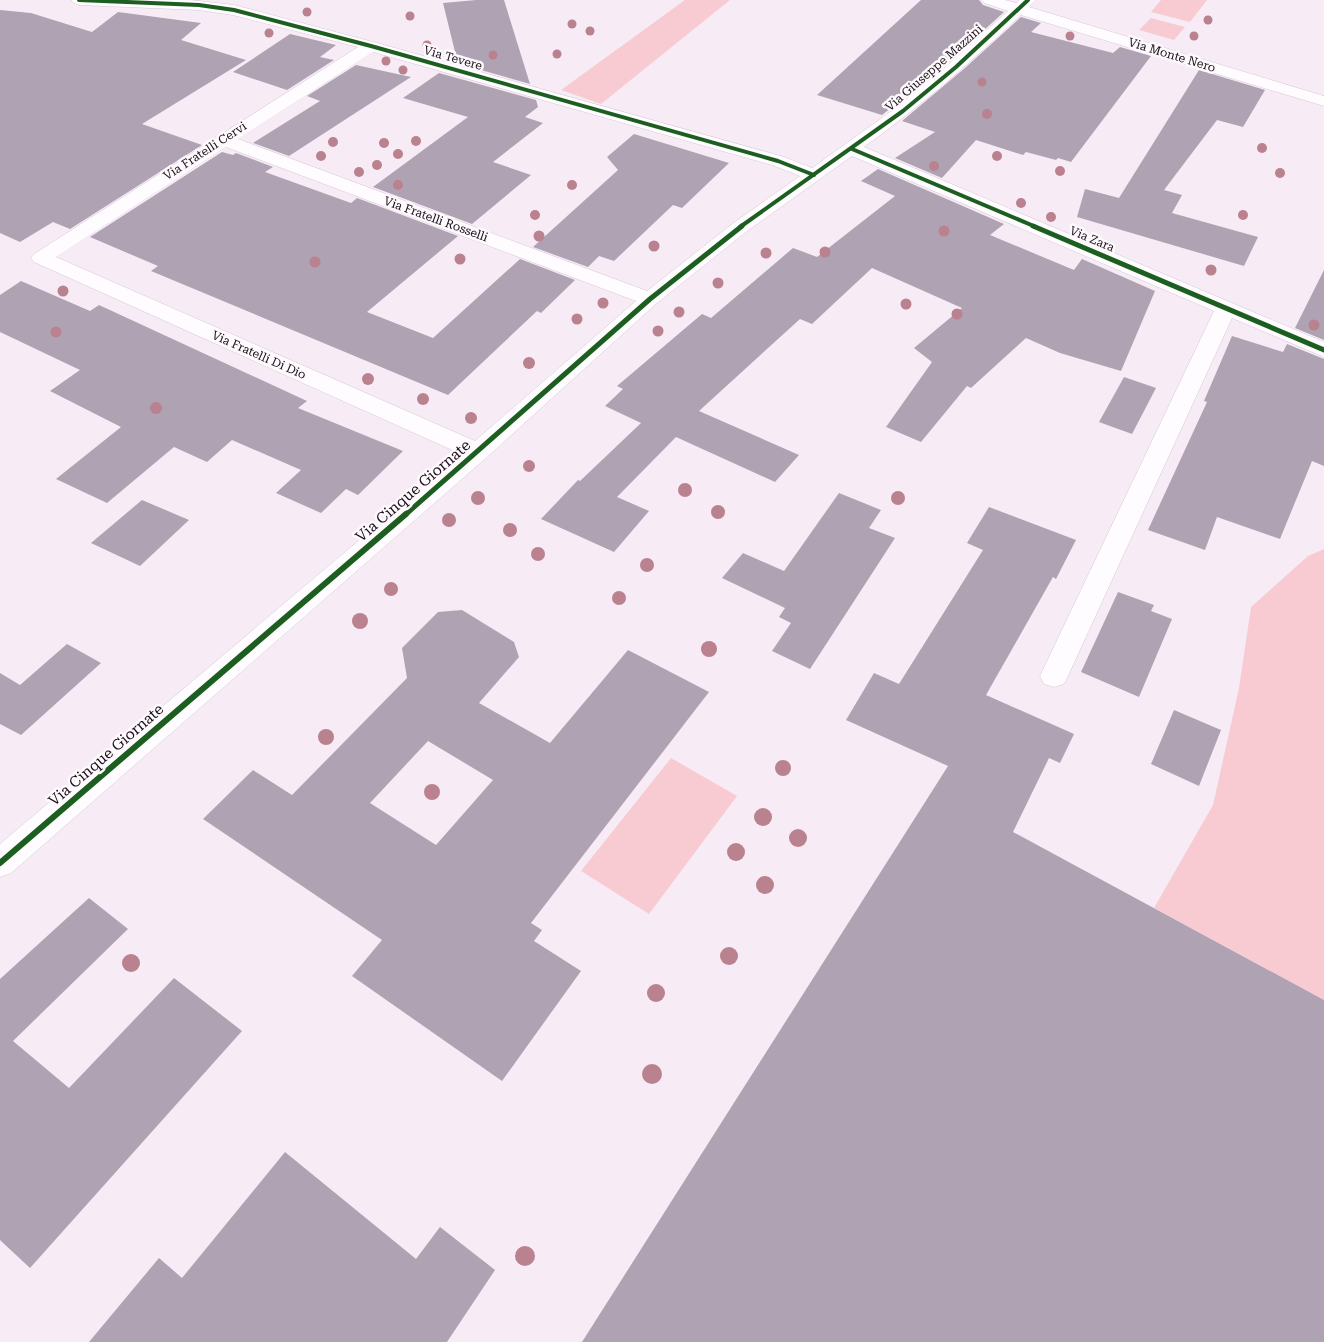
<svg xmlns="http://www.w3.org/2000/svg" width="1324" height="1342" viewBox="0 0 1324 1342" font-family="'Roboto Serif',serif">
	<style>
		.green { fill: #f8cbd2 }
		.building { fill: #afa3b3; fill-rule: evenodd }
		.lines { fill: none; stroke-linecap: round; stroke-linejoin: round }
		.minor-casing { stroke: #d3c9d2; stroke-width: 1 }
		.minor { fill: #fefcfe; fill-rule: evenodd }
		.cycleway-far2-casing { stroke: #fef9fd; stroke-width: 5.5 }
		.cycleway-far1-casing { stroke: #fef9fd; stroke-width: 8 }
		.cycleway-casing { stroke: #fef9fd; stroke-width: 9 }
		.cycleway-far2 { stroke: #1b5e20; stroke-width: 4 }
		.cycleway-far1 { stroke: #1b5e20; stroke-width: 5 }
		.cycleway { stroke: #1b5e20; stroke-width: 6 }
		.tree { fill: #ba818e }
		.labels { text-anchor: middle; stroke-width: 5; stroke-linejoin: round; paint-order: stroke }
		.far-street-label { font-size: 12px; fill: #170f16; stroke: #fef9fd }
		.street-label { font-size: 15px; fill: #170f16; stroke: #fef9fd }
	</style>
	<rect width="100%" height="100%" fill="#f7ebf6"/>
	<!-- green -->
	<path class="green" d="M685 0H730L601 104 561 90Z
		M1161 0H1207L1190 22 1151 12Z
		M1151 18 1185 27 1174 40 1139 30Z
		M1324 549V1000L1154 908 1213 805 1239 688 1251 607 1308 556Z
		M671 758 737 796 649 914 581 871Z"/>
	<!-- building -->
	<path class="building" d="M476 0H504L530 84 453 62 457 60 443 3Z
		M921 0H979L983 5 1004 12 949 62 882 115 817 95Z
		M0 10 31 13 92 32 118 12 201 23 181 40 246 60 142 124 202 145 70 229 53 222 20 242 0 233Z
		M1021 17 1041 23 1031 32 1113 53 1120 47 1151 56 1071 162 1058 158 1056 160 1026 152 1023 155 976 140 942 178 895 158 935 132 902 121 965 68Z
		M290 34 336 45 320 57 334 60 287 90 233 72Z
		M356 65 411 77 289 156 253 143 320 101 307 96Z
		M1199 70 1265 90 1243 127 1217 120 1164 190 1182 195 1172 213 1258 237 1244 266 1077 217 1085 189 1119 198Z
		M439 73 536 100 538 107 525 117 543 123 493 162 531 175 472 224 373 187 468 117 403 98Z
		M634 134 729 163 682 208 673 205 614 261 599 256 588 267 533 247 618 170 607 157Z
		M222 152 233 155 236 153 273 167 265 172 351 203 357 198 458 236 367 312 433 338 520 259 575 280 541 313 537 311 448 395 151 271 158 266 90 237Z
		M878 169 1004 224 990 235 1074 270 1082 259 1155 291 1121 371 1060 353 1026 338 971 388 967 386 921 442 886 427 932 362 914 348 962 308 872 268 812 324 800 319 699 411 799 455 775 482 676 437 617 497 649 511 614 552 541 519 578 480 580 481 641 423 605 406 623 389 617 386 702 314 711 318 793 248 817 257 895 196 861 181Z
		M1324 270V340L1295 328Z
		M21 281 90 311 99 305 307 401 298 408 403 451 358 495 346 489 321 513 276 493 301 470 232 440 207 462 174 447 107 503 56 479 121 427 50 391 80 370 0 332V295Z
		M1232 336 1283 352 1287 344 1324 359V466L1312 461 1280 539 1217 517 1205 550 1148 530 1207 402 1204 401Z
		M1124 377 1156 388 1132 434 1099 422Z
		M839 493 881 510 869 528 895 538 810 669 772 651 791 623 779 617 785 608 722 578 743 553 784 571Z
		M142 500 189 520 140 566 91 543Z
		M989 507 1076 540 1056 579 1053 577 986 695 1074 734 1060 763 1049 758 1013 832 1324 1000V1342H582L948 766 846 720 874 673 899 684 983 550 967 543Z
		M1118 592 1154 605 1151 611 1172 619 1139 697 1081 672Z
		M462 610 514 642 519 657 479 703 550 743 628 650 709 692 531 923 542 930 534 941 581 971 502 1081 352 976 382 940 203 819 253 770 292 795 407 678 402 648 438 612ZM428 741 493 780 436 845 370 803Z
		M67 644 101 663 21 735 0 724V673L20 685Z
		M1174 710 1221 730 1199 786 1151 764Z
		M89 898 128 929 13 1041 69 1088 174 978 242 1031 30 1268 0 1240V979Z
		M285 1152 416 1259 440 1227 495 1270 447 1342H89L159 1258 182 1278Z"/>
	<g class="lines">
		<!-- minor casing -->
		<g class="minor-casing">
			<path id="minor" d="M71 0H190L234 5 377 43 784 157 812 168 897 107 950 63 1008 11 984 3 981 0H1005L1016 3 1019 0H1036L1029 7 1324 96V106L1021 15C971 62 920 107 864 147L1324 342V357L1232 318 1068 676 1064 684 1054 687 1044 684 1040 676 1214 311 852 156 746 232 657 303 486 458 11 873 0 877V844L461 454 34 262 31 258 34 254 358 47 233 15 199 10 79 5 74 3ZM373 52 772 165 800 176 732 224 647 291 238 139ZM226 147 636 301 475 441 56 257Z"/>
		</g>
		<!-- minor -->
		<use href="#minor" class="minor"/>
		<!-- cycleway-far2 casing -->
		<g class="cycleway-far2-casing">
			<path id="cycleway-far2" d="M79 0 199 5 234 10 371 46 778 161 814 175
				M852 149 1036 227
				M740 227 903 111 956 67 1028 0"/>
		</g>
		<!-- cycleway-far1 casing -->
		<g class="cycleway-far1-casing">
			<path id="cycleway-far1" d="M1033 226 1324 350
				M405 515 650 299 742 226"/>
		</g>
		<!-- cycleway casing -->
		<g class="cycleway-casing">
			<path id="cycleway" d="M0 863 406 514"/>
		</g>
		<!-- cycleway-far2 -->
		<use href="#cycleway-far2" class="cycleway-far2"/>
		<!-- cycleway-far1 -->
		<use href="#cycleway-far1" class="cycleway-far1"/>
		<!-- cycleway -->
		<use href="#cycleway" class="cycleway"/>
	</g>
	<!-- trees -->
	<g class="tree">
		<circle cx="307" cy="12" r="4.5"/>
		<circle cx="410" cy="16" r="4.5"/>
		<circle cx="1208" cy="20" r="4.5"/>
		<circle cx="572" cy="24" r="4.5"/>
		<circle cx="590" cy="31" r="4.5"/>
		<circle cx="269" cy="33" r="4.5"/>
		<circle cx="1070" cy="36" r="4.5"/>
		<circle cx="1194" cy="36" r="4.5"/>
		<circle cx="427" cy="45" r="4.5"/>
		<circle cx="557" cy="54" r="4.5"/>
		<circle cx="493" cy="55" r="4.5"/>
		<circle cx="386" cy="61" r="4.5"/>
		<circle cx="403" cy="70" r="4.5"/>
		<circle cx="982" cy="82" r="4.5"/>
		<circle cx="987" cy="114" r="5"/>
		<circle cx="416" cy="141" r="5"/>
		<circle cx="333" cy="142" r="5"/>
		<circle cx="384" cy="143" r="5"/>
		<circle cx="1262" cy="148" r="5"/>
		<circle cx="398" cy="154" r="5"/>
		<circle cx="321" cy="156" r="5"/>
		<circle cx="997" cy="156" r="5"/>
		<circle cx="377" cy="165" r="5"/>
		<circle cx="934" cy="166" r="5"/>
		<circle cx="1060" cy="171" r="5"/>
		<circle cx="359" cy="172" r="5"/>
		<circle cx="1280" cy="173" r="5"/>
		<circle cx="398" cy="185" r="5"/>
		<circle cx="572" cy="185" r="5"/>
		<circle cx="1021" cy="203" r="5"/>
		<circle cx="535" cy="215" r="5"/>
		<circle cx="1243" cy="215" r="5"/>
		<circle cx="1051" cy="217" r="5"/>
		<circle cx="944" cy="231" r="5.5"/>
		<circle cx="539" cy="236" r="5.5"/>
		<circle cx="654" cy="246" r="5.5"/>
		<circle cx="825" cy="252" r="5.5"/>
		<circle cx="766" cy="253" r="5.5"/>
		<circle cx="460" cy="259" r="5.5"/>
		<circle cx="315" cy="262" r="5.5"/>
		<circle cx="1211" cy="270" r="5.5"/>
		<circle cx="718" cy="283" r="5.5"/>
		<circle cx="63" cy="291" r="5.5"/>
		<circle cx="603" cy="303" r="5.5"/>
		<circle cx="906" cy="304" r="5.5"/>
		<circle cx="679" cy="312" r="5.5"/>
		<circle cx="957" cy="314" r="5.5"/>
		<circle cx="577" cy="319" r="5.5"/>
		<circle cx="1314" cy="325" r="5.5"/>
		<circle cx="658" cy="331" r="5.5"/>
		<circle cx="56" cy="332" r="5.5"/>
		<circle cx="529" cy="363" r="6"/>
		<circle cx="368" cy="379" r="6"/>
		<circle cx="423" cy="399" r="6"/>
		<circle cx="156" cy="408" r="6"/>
		<circle cx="471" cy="418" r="6"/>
		<circle cx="529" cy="466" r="6"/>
		<circle cx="685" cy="490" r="7"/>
		<circle cx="478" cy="498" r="7"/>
		<circle cx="898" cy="498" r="7"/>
		<circle cx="718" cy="512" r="7"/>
		<circle cx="449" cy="520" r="7"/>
		<circle cx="510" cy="530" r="7"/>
		<circle cx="538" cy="554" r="7"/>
		<circle cx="647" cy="565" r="7"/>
		<circle cx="391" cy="589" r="7"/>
		<circle cx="619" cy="598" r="7"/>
		<circle cx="360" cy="621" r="8"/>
		<circle cx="709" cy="649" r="8"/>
		<circle cx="326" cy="737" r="8"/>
		<circle cx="783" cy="768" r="8"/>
		<circle cx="432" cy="792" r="8"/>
		<circle cx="763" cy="817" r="9"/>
		<circle cx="798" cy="838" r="9"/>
		<circle cx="736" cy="852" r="9"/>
		<circle cx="765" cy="885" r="9"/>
		<circle cx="729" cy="956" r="9"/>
		<circle cx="131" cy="963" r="9"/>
		<circle cx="656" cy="993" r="9"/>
		<circle cx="652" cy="1074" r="10"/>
		<circle cx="525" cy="1256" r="10"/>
	</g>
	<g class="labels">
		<!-- far-street labels -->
		<g class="far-street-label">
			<text transform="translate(1172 55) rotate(17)" y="4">Via Monte Nero</text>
			<text transform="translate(453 58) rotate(16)" y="4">Via Tevere</text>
			<text transform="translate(934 68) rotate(-41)" y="4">Via Giuseppe Mazzini</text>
			<text transform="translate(205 151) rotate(-33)" y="4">Via Fratelli Cervi</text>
			<text transform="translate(436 219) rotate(20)" y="4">Via Fratelli Rosselli</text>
			<text transform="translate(1092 239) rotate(23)" y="4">Via Zara</text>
			<text transform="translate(259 355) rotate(24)" y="4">Via Fratelli Di Dio</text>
		</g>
		<!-- street labels -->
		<g class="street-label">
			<text transform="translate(413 491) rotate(-41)" y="5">Via Cinque Giornate</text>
			<text transform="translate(106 755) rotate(-41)" y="5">Via Cinque Giornate</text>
		</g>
	</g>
</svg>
